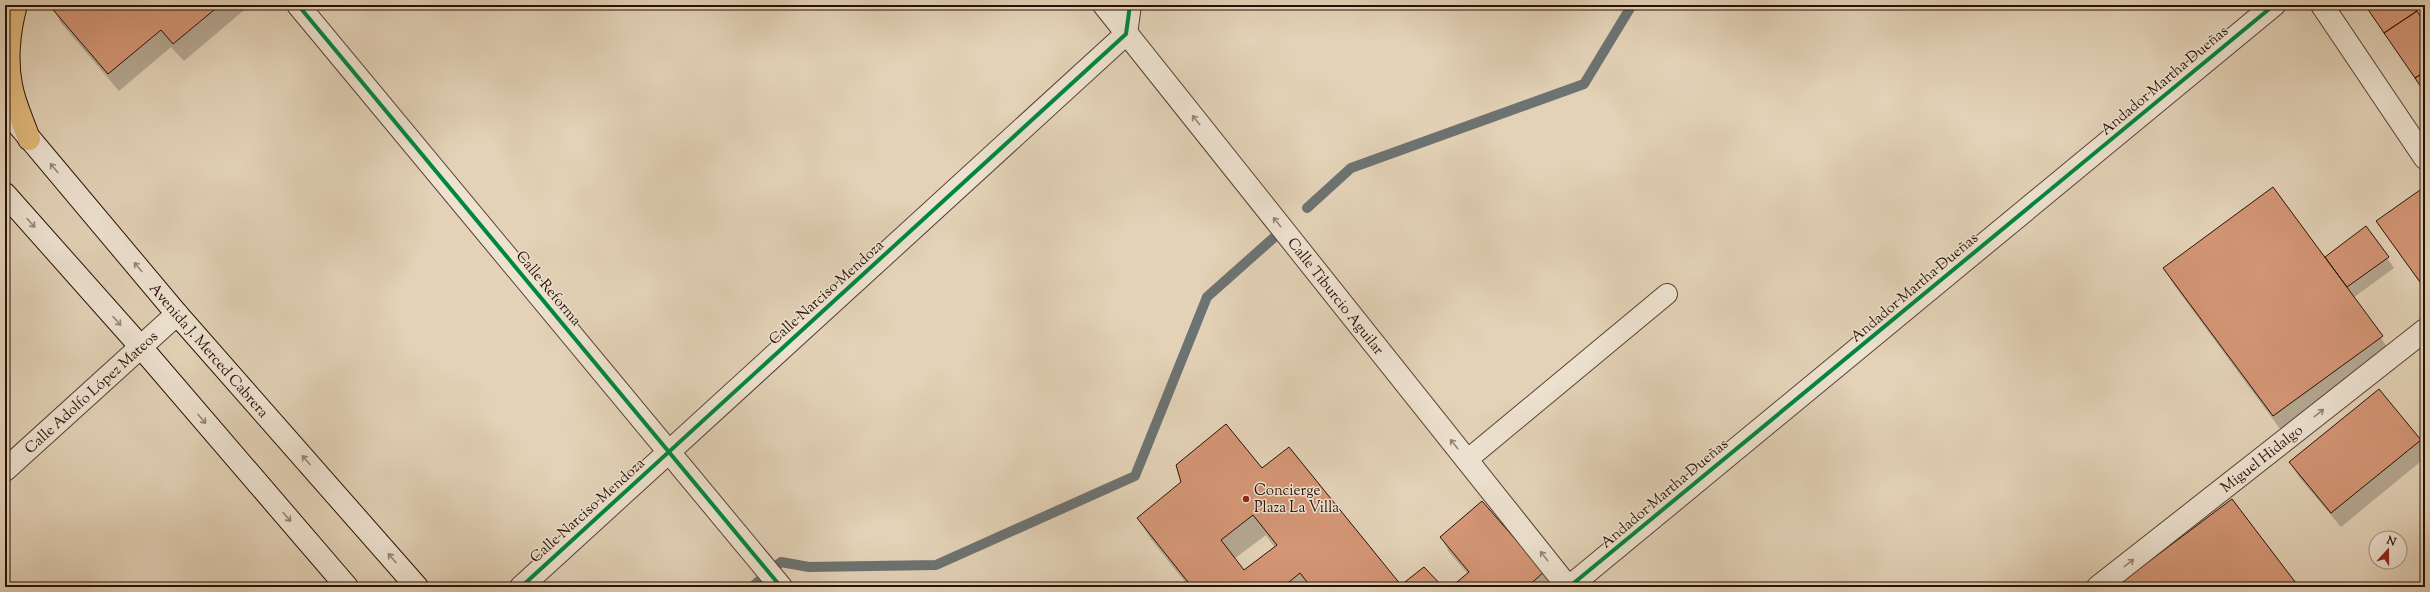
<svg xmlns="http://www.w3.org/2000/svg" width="2430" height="592" viewBox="0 0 2430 592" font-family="'Sorts Mill Goudy',serif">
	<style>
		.shadow { fill: #0003; fill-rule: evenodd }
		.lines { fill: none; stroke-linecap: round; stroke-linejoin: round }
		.stream { stroke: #6d7372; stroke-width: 10 }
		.building { fill: #d49676; stroke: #291005; fill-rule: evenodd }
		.service-casing { stroke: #584032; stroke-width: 22 }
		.minor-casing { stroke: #584032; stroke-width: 24 }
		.secondary-casing { stroke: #291005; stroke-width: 24 }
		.primary-casing { stroke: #291005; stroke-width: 24 }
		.service { stroke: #ede2d0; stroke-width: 20 }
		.minor { stroke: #ede2d0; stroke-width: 22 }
		.secondary { stroke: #ede2d0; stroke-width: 22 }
		.primary { stroke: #e2b97c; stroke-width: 22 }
		.cycleway-casing { stroke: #ede2d0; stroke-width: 6 }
		.cycleway { stroke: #00873e; stroke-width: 4 }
		.oneway { stroke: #958475 }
		.poi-dot { fill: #8f2418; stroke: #ede2d0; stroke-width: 1.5 }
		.labels { text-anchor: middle; stroke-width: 3; stroke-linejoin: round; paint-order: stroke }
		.street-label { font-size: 15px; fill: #291005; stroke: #ede2d0 }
		.poi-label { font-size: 15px; fill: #291005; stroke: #ede2d0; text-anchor: start }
	</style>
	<rect width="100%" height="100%" fill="#e3d2b7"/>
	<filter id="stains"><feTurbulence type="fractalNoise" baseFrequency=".005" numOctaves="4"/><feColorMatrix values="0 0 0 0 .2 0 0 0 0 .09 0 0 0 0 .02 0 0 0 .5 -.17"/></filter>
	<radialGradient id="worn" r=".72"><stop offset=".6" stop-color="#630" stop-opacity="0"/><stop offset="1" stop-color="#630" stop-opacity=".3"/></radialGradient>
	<!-- shadow -->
	<path class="shadow" d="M51 5H250L184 61 171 47 119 91 61 23Z
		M2365 5H2413L2425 24V93Z
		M2425 199V290L2378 222Z
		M2366 228 2394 268 2353 298 2392 354 2283 433 2174 285 2164 268 2330 266 2326 257Z
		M2379 390 2420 441 2425 449V458L2341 527 2299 477 2290 462Z
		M1262 470 1401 587H1441H1189L1150 538 1138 518ZM1266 535 1275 548 1244 572 1234 559Z
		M1441 537 1543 573 1551 587H1453L1468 574 1449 552Z"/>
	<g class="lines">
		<!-- stream -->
		<path class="stream" d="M1307 208 1351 168 1584 84 1632 5
			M752 587 781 562 809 567 936 565 1135 476 1207 297 1279 233"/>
	</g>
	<!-- building -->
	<path class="building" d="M49 5H220L173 44 161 30 108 74Z
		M2365 5H2413L2417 11 2384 33Z
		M2417 11 2425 23V72L2415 78 2384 33Z
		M2425 72V93L2415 78Z
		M2273 187 2383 336 2273 416 2163 268Z
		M2420 190 2425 197V289L2376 221Z
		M2366 226 2389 257 2347 287 2325 257Z
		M2379 389 2421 440 2331 513 2289 462Z
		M1226 424 1262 468 1289 447 1401 585 1424 567 1443 587H1311L1300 573 1283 587H1192L1137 518 1181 482 1176 465ZM1253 515 1277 545 1244 570 1221 540Z
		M2232 499 2299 587H2115Z
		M1482 501 1544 572 1527 587H1451L1469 572 1440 537Z"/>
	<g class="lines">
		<!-- service casing -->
		<g class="service-casing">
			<path id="service" d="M1467 460 1667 294"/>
		</g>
		<!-- minor casing -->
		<g class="minor-casing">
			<g id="minor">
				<path d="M298 5 781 587"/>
				<path id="s1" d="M1104 5 1568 587"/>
				<path d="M2322 5 2425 158"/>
				<path id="s2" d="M5 470 177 314"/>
				<path d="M521 587 1126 34 1130 5"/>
				<path d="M1569 587 2274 5"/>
				<path id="s3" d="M2098 587 2425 330"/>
			</g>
		</g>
		<!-- secondary casing -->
		<g class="secondary-casing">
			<g id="secondary">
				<path id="s4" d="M5 109 177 314 417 587"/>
				<path d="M5 194 140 346 347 587"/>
			</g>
		</g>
		<!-- primary casing -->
		<g class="primary-casing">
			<path id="primary" d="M16 5C9 30 6 60 11 85 14 103 23 121 29 139"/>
		</g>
		<!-- service -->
		<use href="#service" class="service"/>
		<!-- minor -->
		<use href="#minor" class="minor"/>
		<!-- secondary -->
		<use href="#secondary" class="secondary"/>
		<!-- primary -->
		<use href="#primary" class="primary"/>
		<!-- cycleway casing -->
		<g class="cycleway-casing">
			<path id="cycleway" d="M298 5 781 587
				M521 587 1126 34 1130 5
				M1569 587 2274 5"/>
		</g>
		<!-- cycleway -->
		<use href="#cycleway" class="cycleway"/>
	</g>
	<!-- one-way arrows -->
	<defs><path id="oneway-shaft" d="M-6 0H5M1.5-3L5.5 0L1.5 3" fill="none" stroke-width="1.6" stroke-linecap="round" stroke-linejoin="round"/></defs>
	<g class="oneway">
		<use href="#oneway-shaft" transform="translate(1196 120) rotate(-129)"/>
		<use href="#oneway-shaft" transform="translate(54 168) rotate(-130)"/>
		<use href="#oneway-shaft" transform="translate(1277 222) rotate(-129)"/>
		<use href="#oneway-shaft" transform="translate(31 223) rotate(48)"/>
		<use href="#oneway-shaft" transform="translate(138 267) rotate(-130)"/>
		<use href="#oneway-shaft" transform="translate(117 321) rotate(48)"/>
		<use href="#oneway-shaft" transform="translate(2319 413) rotate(-38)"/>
		<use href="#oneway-shaft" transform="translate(202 419) rotate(49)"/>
		<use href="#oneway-shaft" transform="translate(1454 444) rotate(-129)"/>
		<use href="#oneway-shaft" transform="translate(306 460) rotate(-131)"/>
		<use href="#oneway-shaft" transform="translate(287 517) rotate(49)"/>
		<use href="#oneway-shaft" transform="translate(1544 556) rotate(-128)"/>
		<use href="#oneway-shaft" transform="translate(392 558) rotate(-131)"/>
		<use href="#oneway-shaft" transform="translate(2129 563) rotate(-38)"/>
	</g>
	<!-- markers -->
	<circle class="poi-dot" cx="1246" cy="499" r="4"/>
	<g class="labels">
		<!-- street labels -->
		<g class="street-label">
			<text transform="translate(2164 80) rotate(-40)" y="5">Andador Martha Dueñas</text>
			<text transform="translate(1914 287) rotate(-40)" y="5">Andador Martha Dueñas</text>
			<text transform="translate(549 288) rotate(50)" y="5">Calle Reforma</text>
			<text transform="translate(826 292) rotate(-42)" y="5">Calle Narciso Mendoza</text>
			<text dy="5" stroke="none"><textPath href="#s1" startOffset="372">Calle Tiburcio Aguilar</textPath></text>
			<text dy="5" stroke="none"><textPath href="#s4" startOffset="316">Avenida J. Merced Cabrera</textPath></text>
			<text dy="5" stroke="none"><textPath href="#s2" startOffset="116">Calle Adolfo López Mateos</textPath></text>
			<text dy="5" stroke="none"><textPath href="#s3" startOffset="208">Miguel Hidalgo</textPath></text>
			<text transform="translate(1664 493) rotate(-40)" y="5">Andador Martha Dueñas</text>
			<text transform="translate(587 510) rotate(-42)" y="5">Calle Narciso Mendoza</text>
		</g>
		<!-- poi labels -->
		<g class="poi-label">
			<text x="1254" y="495">Concierge<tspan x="1254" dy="17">Plaza La Villa</tspan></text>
		</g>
	</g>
	<!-- margin -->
	<rect width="2430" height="592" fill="none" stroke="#e3d2b7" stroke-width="20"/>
	<rect x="6" y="6" width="2418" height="580" fill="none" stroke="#291005" stroke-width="2"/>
	<rect x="10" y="10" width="2410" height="572" fill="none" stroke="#291005"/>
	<!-- north arrow -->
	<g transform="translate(2388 550) rotate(21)"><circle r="19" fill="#ede2d0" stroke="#9f8e7f"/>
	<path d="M0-3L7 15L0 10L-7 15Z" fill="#8f2418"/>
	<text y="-6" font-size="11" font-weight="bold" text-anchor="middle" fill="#291005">N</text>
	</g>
	<rect width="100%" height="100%" filter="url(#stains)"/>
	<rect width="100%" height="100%" fill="url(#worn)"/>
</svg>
